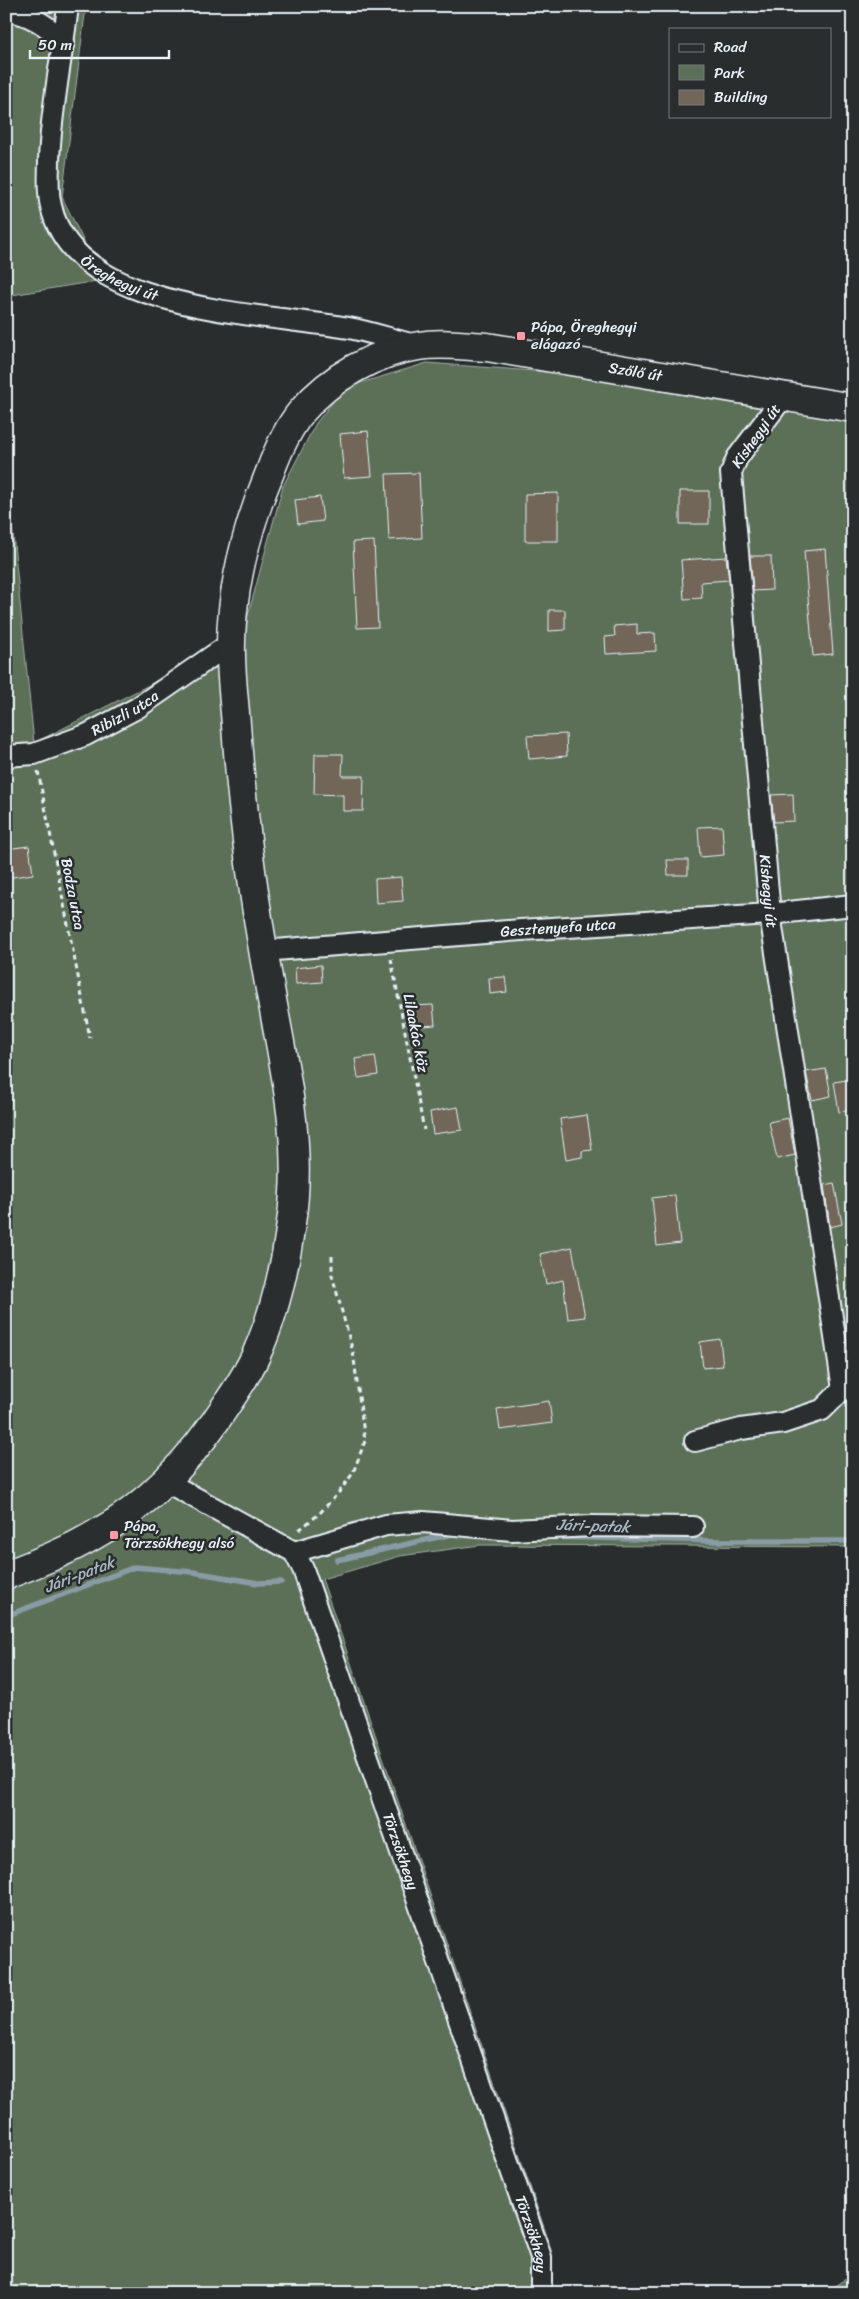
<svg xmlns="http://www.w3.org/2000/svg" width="859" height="2299" viewBox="0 0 859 2299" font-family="Sriracha,sans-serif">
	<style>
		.green { fill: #5c6f59; stroke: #a2b0a8 }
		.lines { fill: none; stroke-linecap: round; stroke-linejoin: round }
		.stream { stroke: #899ca5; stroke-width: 5.5 }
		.building { fill: #716658; stroke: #e8f1f8 }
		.street-casing { stroke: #e8f1f8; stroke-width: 24 }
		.secondary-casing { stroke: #e8f1f8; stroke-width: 31 }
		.path { stroke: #e8f1f8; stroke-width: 3; stroke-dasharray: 5 4; stroke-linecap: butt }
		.street { stroke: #2a2d2e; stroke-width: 20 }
		.secondary { stroke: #2a2d2e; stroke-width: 28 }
		.poi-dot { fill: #ff9aa2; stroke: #2a2d2e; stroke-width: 2 }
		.labels { text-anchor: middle; stroke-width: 5; stroke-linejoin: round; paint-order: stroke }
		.street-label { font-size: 15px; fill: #e8f1f8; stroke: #2a2d2e }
		.poi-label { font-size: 15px; fill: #e8f1f8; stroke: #2a2d2e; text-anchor: start }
		.water-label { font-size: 16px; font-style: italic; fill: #a8b8c1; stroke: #2a2d2e }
	</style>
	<rect width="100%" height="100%" fill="#2a2d2e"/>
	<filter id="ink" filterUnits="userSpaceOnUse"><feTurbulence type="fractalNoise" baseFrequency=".02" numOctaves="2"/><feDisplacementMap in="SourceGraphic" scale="10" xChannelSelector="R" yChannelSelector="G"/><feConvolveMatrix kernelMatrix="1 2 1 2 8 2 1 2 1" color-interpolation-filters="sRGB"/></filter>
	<g filter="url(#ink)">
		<!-- green -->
		<path class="green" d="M6 6H86L62 197 86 246 127 276 6 296Z
			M427 363 853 395V1547L480 1545 400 1556 322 1579 549 2242 551 2293H6V464L34 743 147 686 244 630 283 486 316 423 344 388Z
			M853 2274V2293H824Z"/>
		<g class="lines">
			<!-- stream -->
			<path class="stream" d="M551 1537 721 1541H853
				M337 1560 456 1533
				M6 1616 135 1567 193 1572 258 1583 281 1582"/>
		</g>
		<!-- building -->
		<path class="building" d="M368 431 372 476 344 478 340 434Z
			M419 473 422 538 389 540 386 474Z
			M680 491H709V524H680Z
			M558 493V541H525V494Z
			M320 497 323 521 298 524 295 500Z
			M374 541 378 627 357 628 353 542Z
			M825 549 833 654 813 656 804 551Z
			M750 556H771L772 590 753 591Z
			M726 557 729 580 701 582 702 598 684 599 681 560Z
			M549 610H565V630L549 631Z
			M637 624V634L655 633 656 651 606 654 605 637 615 636 614 626Z
			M566 734 567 756 529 759 527 736Z
			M315 754H343L342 776H364L363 811H343V795L314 794Z
			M793 794 794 821 774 822 771 795Z
			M722 826 724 855 700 857 698 827Z
			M29 846 33 874 6 878V849Z
			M667 860H688V875H668Z
			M401 877 403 901 376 903 375 879Z
			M321 965 322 982 296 984 295 968Z
			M505 977 507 992 490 994 489 978Z
			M433 1005 435 1025 412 1027 411 1006Z
			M375 1056 378 1075 358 1078 355 1059Z
			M826 1069 831 1096 812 1100 806 1072Z
			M853 1079V1110L839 1112 834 1082Z
			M458 1107 462 1130 433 1134 430 1112Z
			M587 1115 592 1150 582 1151V1157L566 1160 560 1119Z
			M788 1118 795 1155 777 1159 769 1122Z
			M834 1183 842 1224 830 1227 824 1185Z
			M675 1195 680 1243 657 1246 652 1198Z
			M572 1247 585 1317 568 1319 563 1280 546 1284 540 1254Z
			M720 1339 723 1366 703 1368 700 1342Z
			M549 1401 552 1423 500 1430 497 1409Z"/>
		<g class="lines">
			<!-- street casing -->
			<g class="street-casing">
				<g id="street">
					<path id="s1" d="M68 6C62 57 51 109 49 160 49 175 47 191 51 206 74 313 264 313 349 328 371 332 393 340 415 345"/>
					<path d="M6 11C30 13 48 26 64 42"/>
					<path id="s2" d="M784 396 737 458 731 473 770 914 843 1389"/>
					<path id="s3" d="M6 756 34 754 86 735 137 708 231 643"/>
					<path id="s4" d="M263 951 521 930 770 914 853 905"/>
					<path d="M695 1441 741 1429 783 1423 822 1410 843 1389"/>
					<path id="s5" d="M165 1481 294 1552 303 1569 541 2257V2293"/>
					<path d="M294 1552 386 1525 423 1522 512 1530 591 1526 693 1527"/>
				</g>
			</g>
			<!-- secondary casing -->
			<g class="secondary-casing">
				<g id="secondary">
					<path id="s6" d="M6 1575C37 1563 68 1551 96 1534 152 1503 195 1454 229 1401 239 1386 249 1371 256 1355 275 1313 285 1268 291 1223 303 1144 284 1066 270 989 254 902 242 814 236 725 234 698 230 669 231 642 232 584 248 525 270 472 278 450 287 429 302 411 330 378 375 352 419 346 441 342 465 346 487 347L853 408"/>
				</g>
			</g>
			<!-- path -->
			<path class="path" d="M38 771 90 1038
				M391 959 424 1130
				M299 1530 319 1514 340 1491 353 1473 365 1441 353 1352 332 1275V1256"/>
			<!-- street -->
			<use href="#street" class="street"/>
			<!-- secondary -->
			<use href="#secondary" class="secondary"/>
		</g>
	</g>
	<!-- markers -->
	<g class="poi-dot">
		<rect x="516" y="331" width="10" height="10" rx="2.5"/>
		<rect x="109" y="1530" width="10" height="10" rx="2.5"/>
	</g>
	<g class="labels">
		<!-- street labels -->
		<g class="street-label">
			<text dy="5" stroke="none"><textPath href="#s1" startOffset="306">Öreghegyi út</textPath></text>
			<text dy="5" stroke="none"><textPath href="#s6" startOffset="1665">Szőlő út</textPath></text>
			<text transform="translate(756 436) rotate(-55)" y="5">Kishegyi út</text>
			<text dy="5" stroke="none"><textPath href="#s3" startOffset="128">Ribizli utca</textPath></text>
			<text dy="5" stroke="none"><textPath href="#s2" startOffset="514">Kishegyi út</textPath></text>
			<text transform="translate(73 894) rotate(79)" y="5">Bodza utca</text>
			<text dy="5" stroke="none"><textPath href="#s4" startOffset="296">Gesztenyefa utca</textPath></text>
			<text transform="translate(416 1033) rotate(79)" y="5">Lilaakác köz</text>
			<text dy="5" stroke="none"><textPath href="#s5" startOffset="465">Törzsökhegy</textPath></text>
			<text dy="5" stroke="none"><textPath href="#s5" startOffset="870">Törzsökhegy</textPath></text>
		</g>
		<!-- poi labels -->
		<g class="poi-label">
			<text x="531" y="332">Pápa, Öreghegyi<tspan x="531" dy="17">elágazó</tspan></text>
			<text x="124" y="1531">Pápa,<tspan x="124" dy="17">Törzsökhegy alsó</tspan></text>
		</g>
		<!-- water labels -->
		<g class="water-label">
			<text transform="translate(593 1525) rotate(2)" y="6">Jári-patak</text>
			<text transform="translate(79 1574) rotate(-21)" y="6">Jári-patak</text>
		</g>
	</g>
	<!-- margin -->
	<rect width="859" height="2299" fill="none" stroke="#2a2d2e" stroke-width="25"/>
	<rect x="12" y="12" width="834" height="2274" fill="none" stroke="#e8f1f8" stroke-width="2" filter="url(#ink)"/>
	<!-- legend -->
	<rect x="669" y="28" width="162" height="90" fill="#2a2d2e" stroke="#767b7f"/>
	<rect x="679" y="44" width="25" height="8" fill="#2a2d2e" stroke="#767b7f"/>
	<text x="714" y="52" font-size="15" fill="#e8f1f8">Road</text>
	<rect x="679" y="65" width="25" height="15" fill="#5c6f59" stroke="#767b7f"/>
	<text x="714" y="78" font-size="15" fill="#e8f1f8">Park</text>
	<rect x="679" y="90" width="25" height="15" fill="#716658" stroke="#767b7f"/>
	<text x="714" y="102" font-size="15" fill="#e8f1f8">Building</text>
	<!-- scale -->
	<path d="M30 50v8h139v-8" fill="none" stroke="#e8f1f8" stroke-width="2.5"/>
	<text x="38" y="50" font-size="15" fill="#e8f1f8" stroke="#2a2d2e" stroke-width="4" paint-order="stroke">50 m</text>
</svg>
